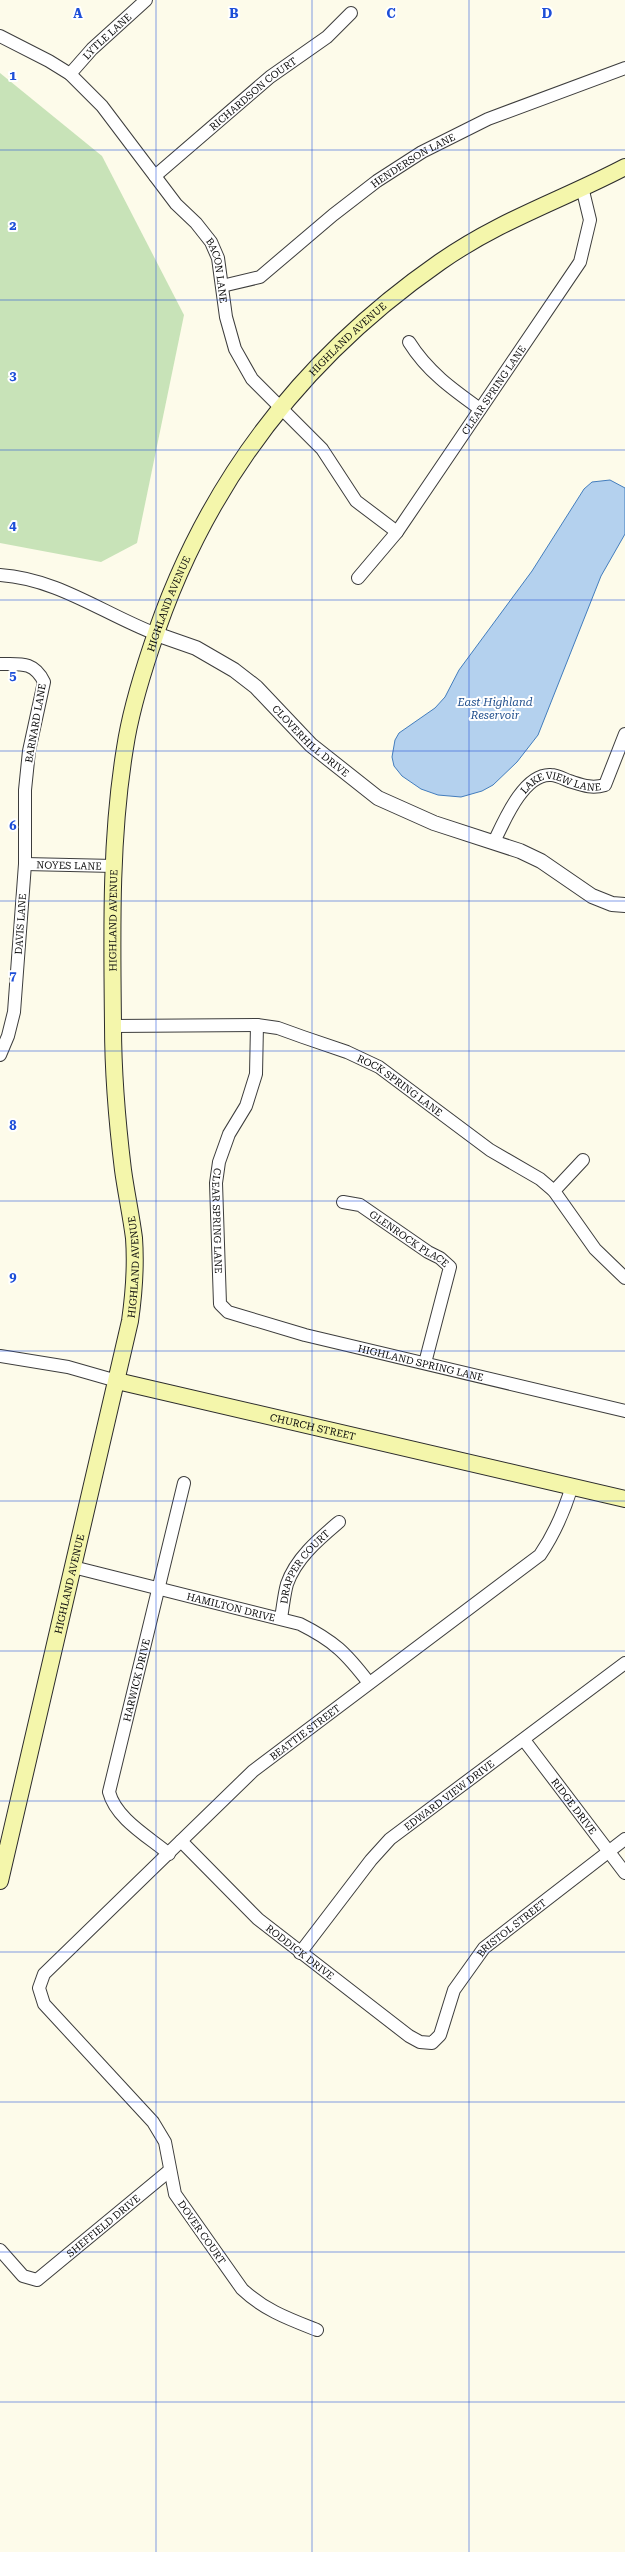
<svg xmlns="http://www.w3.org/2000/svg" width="625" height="2552" viewBox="0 0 625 2552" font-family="'Roboto Serif',serif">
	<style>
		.green { fill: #c8e3b8 }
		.water { fill: #b4d1ee; stroke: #437dbd }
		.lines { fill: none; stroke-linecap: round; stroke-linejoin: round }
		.minor-casing { stroke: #3d3d3d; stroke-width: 14 }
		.tertiary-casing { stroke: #3d3d3d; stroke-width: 16 }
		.secondary-casing { stroke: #2c2c2c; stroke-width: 18 }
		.minor { stroke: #fff; stroke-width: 12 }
		.tertiary { stroke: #fff; stroke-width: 14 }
		.secondary { stroke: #f4f6ab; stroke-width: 16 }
		.grid { fill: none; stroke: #1d4ed8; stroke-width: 1; stroke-opacity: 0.55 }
		.labels { text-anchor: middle; stroke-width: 4; stroke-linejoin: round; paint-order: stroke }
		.street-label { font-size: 10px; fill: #0a0a0a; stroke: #fff }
		.water-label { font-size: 11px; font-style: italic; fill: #22508d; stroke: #fff }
		.grid-label { font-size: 13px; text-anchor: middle; font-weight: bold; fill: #1d4ed8; stroke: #fff; stroke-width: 4; stroke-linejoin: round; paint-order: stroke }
	</style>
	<rect width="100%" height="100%" fill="#fdfbea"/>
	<!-- green -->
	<path class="green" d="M0 73 102 156 184 315 137 543 101 562 0 543Z"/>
	<!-- water -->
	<path class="water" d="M610 480 625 488V534L601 576 538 735 517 762 493 785 482 791 461 797 438 795 421 789 402 776 394 766 392 757 395 740 399 733 435 708 445 697 459 670 532 571 584 489 592 482Z"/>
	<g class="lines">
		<!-- minor casing -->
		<g class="minor-casing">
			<g id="minor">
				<path id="s1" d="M0 36 49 61 70 74 102 106 176 204 196 223 211 242 218 258 226 317 235 349 252 379 322 449 356 501 397 532"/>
				<path id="s2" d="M70 74 92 49 146 0"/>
				<path id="s3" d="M155 176 270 77 327 37 351 13"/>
				<path id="s4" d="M222 286 260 277 333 215 377 181 422 152 488 119 625 68"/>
				<path d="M409 342C427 371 452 389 480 409"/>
				<path d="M0 575C58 579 102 613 156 634"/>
				<path id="s5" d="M358 578 397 532 580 262 590 220 582 187"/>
				<path d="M0 664C20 664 34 661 44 682L29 751 25 790V864L14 1012 8 1036 0 1055"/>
				<path id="s6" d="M494 842C504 821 524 773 551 775 557 775 564 779 569 781 582 785 591 789 605 785L625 734"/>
				<path id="s7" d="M25 864 114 866"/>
				<path id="s8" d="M257 1025 256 1074 246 1106 229 1134 219 1162 216 1183 220 1304 228 1312 305 1335 625 1411"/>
				<path id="s9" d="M113 1026 257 1025 278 1028 303 1037 347 1052 379 1067 490 1150 540 1179 554 1191 595 1249 625 1278"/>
				<path d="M554 1191 583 1160"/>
				<path id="s10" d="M343 1202 360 1205 428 1252 440 1258 450 1267 425 1363"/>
				<path d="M0 1356 68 1367 117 1381"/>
				<path id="s11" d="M73 1567 300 1624C334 1641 346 1653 369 1683"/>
				<path id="s12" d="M281 1618C283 1607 284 1595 287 1584 296 1558 319 1539 339 1522"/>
				<path id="s13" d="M524 1740 625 1873"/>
				<path id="s14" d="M181 1841 258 1919 409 2036 420 2042 432 2043 440 2035 454 1990 484 1948 625 1839"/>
				<path id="s15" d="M169 1854C149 1837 116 1819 109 1792L184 1483"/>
				<path id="s16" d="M300 1953 371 1860 390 1839 625 1663"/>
				<path id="s17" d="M0 2250 23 2276 37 2280 169 2171"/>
				<path id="s18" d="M317 2330C289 2319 264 2310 242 2289L175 2194 165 2142 153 2122 44 2004 39 1988 44 1974 253 1771 540 1555C555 1533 564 1512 572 1486"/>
			</g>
		</g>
		<!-- tertiary casing -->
		<g class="tertiary-casing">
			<g id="tertiary">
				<path id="s19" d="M156 634 196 648 234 670 256 687 311 745 378 798 434 823 520 851 541 861 592 896 612 904 625 905"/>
			</g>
		</g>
		<!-- secondary casing -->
		<g class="secondary-casing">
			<g id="secondary">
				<path id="s20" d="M117 1381 625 1499"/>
				<path id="s21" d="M0 1881 130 1321C134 1293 136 1266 134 1238 131 1215 126 1192 123 1170 117 1121 113 1073 113 1025 112 933 110 839 125 748 130 714 140 681 151 648 203 487 302 358 440 262 500 220 562 200 625 167"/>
			</g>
		</g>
		<!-- minor -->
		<use href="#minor" class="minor"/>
		<!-- tertiary -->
		<use href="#tertiary" class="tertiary"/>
		<!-- secondary -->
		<use href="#secondary" class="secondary"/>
	</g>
	<!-- grid -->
	<path class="grid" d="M156 0V2552M312 0V2552M469 0V2552M0 150H625M0 300H625M0 450H625M0 600H625M0 751H625M0 901H625M0 1051H625M0 1201H625M0 1351H625M0 1501H625M0 1651H625M0 1801H625M0 1952H625M0 2102H625M0 2252H625M0 2402H625"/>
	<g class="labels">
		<!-- street labels -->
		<g class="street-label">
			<text dy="4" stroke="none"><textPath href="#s2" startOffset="53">LYTLE LANE</textPath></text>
			<text dy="4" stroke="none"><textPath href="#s3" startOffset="128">RICHARDSON COURT</textPath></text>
			<text dy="4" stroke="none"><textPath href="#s4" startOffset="232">HENDERSON LANE</textPath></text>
			<text dy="4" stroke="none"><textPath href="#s1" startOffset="329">BACON LANE</textPath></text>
			<text dy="4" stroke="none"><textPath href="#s21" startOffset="1624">HIGHLAND AVENUE</textPath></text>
			<text dy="4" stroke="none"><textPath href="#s5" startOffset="232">CLEAR SPRING LANE</textPath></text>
			<text dy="4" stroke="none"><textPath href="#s21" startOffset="1301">HIGHLAND AVENUE</textPath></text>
			<text transform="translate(35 723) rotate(-80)" y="4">BARNARD LANE</text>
			<text dy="4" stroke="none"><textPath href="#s19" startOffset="191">CLOVERHILL DRIVE</textPath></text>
			<text dy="4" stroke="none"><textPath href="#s6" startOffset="101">LAKE VIEW LANE</textPath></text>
			<text dy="4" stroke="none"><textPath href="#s7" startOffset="44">NOYES LANE</textPath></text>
			<text dy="4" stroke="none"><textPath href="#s21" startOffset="977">HIGHLAND AVENUE</textPath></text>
			<text transform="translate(20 924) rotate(-86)" y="4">DAVIS LANE</text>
			<text dy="4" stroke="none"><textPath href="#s9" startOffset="301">ROCK SPRING LANE</textPath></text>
			<text dy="4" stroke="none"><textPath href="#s8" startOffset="204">CLEAR SPRING LANE</textPath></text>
			<text dy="4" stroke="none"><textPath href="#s10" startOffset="77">GLENROCK PLACE</textPath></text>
			<text dy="4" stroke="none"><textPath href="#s21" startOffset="629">HIGHLAND AVENUE</textPath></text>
			<text dy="4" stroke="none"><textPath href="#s8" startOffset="498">HIGHLAND SPRING LANE</textPath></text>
			<text dy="4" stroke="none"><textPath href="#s20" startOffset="201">CHURCH STREET</textPath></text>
			<text dy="4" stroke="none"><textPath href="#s12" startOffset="58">DRAPPER COURT</textPath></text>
			<text dy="4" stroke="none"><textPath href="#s21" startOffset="305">HIGHLAND AVENUE</textPath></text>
			<text dy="4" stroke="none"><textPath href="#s11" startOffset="163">HAMILTON DRIVE</textPath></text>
			<text dy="4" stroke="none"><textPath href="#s15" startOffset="203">HARWICK DRIVE</textPath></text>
			<text dy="4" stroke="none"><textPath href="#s18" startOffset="827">BEATTIE STREET</textPath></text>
			<text dy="4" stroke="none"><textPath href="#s16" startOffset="219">EDWARD VIEW DRIVE</textPath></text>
			<text dy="4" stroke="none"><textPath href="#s13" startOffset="83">RIDGE DRIVE</textPath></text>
			<text dy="4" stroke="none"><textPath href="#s14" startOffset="469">BRISTOL STREET</textPath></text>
			<text dy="4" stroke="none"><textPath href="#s14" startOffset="163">RODDICK DRIVE</textPath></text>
			<text dy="4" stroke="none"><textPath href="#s17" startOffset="135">SHEFFIELD DRIVE</textPath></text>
			<text transform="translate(202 2232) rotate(55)" y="4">DOVER COURT</text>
		</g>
		<!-- water labels -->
		<g class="water-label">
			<text x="495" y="706">East Highland<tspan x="495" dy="13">Reservoir</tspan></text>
		</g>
	</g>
	<g class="grid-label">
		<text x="78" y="18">A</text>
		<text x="234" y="18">B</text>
		<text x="391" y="18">C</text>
		<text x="547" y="18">D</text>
		<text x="13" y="80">1</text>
		<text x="13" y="230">2</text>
		<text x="13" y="380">3</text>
		<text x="13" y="530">4</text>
		<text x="13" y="680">5</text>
		<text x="13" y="830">6</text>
		<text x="13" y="980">7</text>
		<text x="13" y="1130">8</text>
		<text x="13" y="1281">9</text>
	</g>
</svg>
